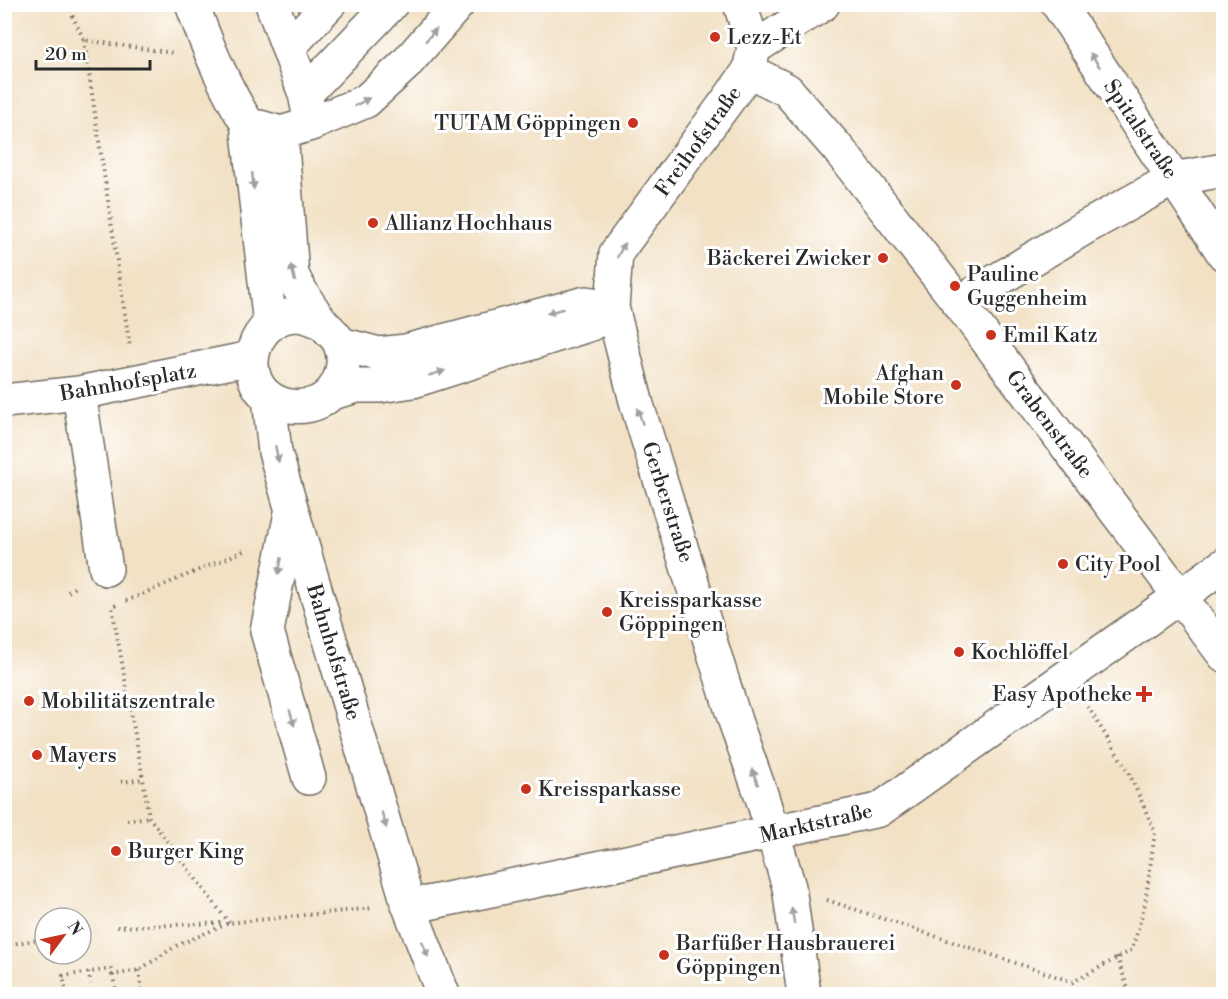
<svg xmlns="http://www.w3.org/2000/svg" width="1228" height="999" viewBox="0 0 1228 999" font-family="'Libre Bodoni',serif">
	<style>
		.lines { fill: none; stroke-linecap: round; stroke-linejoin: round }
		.minor-casing { stroke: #716b61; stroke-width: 36 }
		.path { stroke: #716b61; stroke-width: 4; stroke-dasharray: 1.5 4.5; stroke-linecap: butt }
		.minor { stroke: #fff; stroke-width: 33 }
		.oneway { fill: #a0a0a0 }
		.poi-dot { fill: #c8321e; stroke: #fff; stroke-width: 2 }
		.labels { text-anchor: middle; stroke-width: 6; stroke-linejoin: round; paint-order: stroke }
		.poi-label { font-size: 21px; fill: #2b2b2b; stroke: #fff; text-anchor: start }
		.street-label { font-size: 21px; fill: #2b2b2b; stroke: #fff }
	</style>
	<rect width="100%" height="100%" fill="#fff"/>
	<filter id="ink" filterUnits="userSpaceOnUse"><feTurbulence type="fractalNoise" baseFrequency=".0167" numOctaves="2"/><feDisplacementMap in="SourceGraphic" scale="12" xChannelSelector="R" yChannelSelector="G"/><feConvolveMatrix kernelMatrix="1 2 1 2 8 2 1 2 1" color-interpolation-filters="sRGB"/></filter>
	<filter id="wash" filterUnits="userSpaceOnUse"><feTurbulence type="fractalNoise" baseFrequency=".008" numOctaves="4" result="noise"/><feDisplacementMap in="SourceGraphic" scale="24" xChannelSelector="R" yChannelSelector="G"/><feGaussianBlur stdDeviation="1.35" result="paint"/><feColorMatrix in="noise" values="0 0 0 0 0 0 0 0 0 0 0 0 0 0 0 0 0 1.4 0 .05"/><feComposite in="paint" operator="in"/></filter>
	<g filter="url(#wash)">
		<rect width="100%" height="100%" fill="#f2e1c5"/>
	</g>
	<g filter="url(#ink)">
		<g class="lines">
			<!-- minor casing -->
			<g class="minor-casing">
				<path id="minor" d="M192 4C207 46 223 85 247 123L270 325
					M272 4 305 94 311 124
					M740 4 754 48
					M1058 4 1224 254
					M288 48 329 4
					M749 71 787 90 839 150 959 303 1224 655
					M305 94 391 4
					M260 127 281 133 311 124 366 101 405 65 458 4
					M281 133 292 275C300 291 310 307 321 321 327 329 334 333 339 342 349 363 340 391 319 402 304 409 285 408 271 399 235 375 254 316 296 315 306 315 314 319 322 323
					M959 303 1086 227 1173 179 1224 170
					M340 344 379 354 406 351 586 303 608 306
					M79 393 106 569
					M331 393 357 386H380L413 381 591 324 612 307
					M269 398 275 452 295 521 408 904 443 994
					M4 401 79 393 251 358
					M291 513 267 631 309 778
					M408 904 428 903 879 810 1224 565
					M804 994 789 887 762 797 735 721 637 405 612 307 616 253 749 71 754 48 823 4"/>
			</g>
			<!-- path -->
			<path class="path" d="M71 4V13L84 40 173 53
				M84 40 130 348
				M68 592 77 586
				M126 601 246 550
				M116 605 112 607 143 779
				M121 782 143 779 149 817 229 923
				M127 820 149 817
				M827 900 1073 982 1132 950 1145 904 1155 832 1129 773 1088 707
				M117 927 224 923
				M4 945 43 939
				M1117 957 1130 994
				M139 970 142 994
				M88 972 91 984
				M66 994 63 976 111 969 112 976
				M116 994 113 975 139 970 176 946 229 923 373 908"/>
			<!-- minor -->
			<use href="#minor" class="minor"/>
		</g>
		<!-- one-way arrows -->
		<defs><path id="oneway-solid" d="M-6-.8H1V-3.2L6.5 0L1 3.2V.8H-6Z" transform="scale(1.5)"/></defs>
		<g class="oneway">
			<use href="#oneway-solid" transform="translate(431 35) rotate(-49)"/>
			<use href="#oneway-solid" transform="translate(1095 60) rotate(-124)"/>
			<use href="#oneway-solid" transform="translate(362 102) rotate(-29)"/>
			<use href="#oneway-solid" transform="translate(253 181) rotate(84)"/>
			<use href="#oneway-solid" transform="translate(621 250) rotate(-63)"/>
			<use href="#oneway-solid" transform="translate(293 273) rotate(-104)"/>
			<use href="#oneway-solid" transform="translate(555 311) rotate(164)"/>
			<use href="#oneway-solid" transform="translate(437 373) rotate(-17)"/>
			<use href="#oneway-solid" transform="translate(640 416) rotate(-108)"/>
			<use href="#oneway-solid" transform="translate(277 454) rotate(78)"/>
			<use href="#oneway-solid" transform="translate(280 566) rotate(101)"/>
			<use href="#oneway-solid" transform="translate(292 718) rotate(74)"/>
			<use href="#oneway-solid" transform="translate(755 777) rotate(-110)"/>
			<use href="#oneway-solid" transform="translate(384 820) rotate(74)"/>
			<use href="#oneway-solid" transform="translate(793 916) rotate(-98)"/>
			<use href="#oneway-solid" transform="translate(425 949) rotate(69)"/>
		</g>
	</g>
	<!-- markers -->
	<g class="poi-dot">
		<circle cx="715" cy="37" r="6"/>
		<circle cx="633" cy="123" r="6"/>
		<circle cx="373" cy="223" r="6"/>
		<circle cx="883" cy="258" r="6"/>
		<circle cx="955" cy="286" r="6"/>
		<circle cx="991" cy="335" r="6"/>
		<circle cx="956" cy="385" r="6"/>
		<circle cx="1063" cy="564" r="6"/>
		<circle cx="607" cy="612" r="6"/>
		<circle cx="959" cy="652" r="6"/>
		<path d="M1141 685h6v6h6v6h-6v6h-6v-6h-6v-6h6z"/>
		<circle cx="29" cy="701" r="6"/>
		<circle cx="37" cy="755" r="6"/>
		<circle cx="526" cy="789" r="6"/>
		<circle cx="116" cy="851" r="6"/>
		<circle cx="664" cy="955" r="6"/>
	</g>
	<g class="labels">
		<!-- poi labels -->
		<g class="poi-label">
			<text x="727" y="44">Lezz-Et</text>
			<text x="621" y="130" text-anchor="end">TUTAM Göppingen</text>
			<text x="385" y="230">Allianz Hochhaus</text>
			<text x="871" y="265" text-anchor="end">Bäckerei Zwicker</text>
			<text x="967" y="281">Pauline<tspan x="967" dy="24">Guggenheim</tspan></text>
			<text x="1003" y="342">Emil Katz</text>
			<text x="944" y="380" text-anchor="end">Afghan<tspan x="944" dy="24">Mobile Store</tspan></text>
			<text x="1075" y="571">City Pool</text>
			<text x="619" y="607">Kreissparkasse<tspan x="619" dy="24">Göppingen</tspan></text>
			<text x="971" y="659">Kochlöffel</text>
			<text x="1132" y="701" text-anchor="end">Easy Apotheke</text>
			<text x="41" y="708">Mobilitätszentrale</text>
			<text x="49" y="762">Mayers</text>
			<text x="538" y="796">Kreissparkasse</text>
			<text x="128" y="858">Burger King</text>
			<text x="676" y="950">Barfüßer Hausbrauerei<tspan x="676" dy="24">Göppingen</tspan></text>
		</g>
		<!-- street labels -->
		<g class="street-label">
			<text transform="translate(1141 129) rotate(56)" y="7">Spitalstraße</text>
			<text transform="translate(698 141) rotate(-54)" y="7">Freihofstraße</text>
			<text transform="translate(128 382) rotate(-10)" y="7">Bahnhofsplatz</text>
			<text transform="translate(1050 424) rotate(53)" y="7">Grabenstraße</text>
			<text transform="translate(668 502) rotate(72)" y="7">Gerberstraße</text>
			<text transform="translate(334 652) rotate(73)" y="7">Bahnhofstraße</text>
			<text transform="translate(816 823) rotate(-13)" y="7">Marktstraße</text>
		</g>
	</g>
	<!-- margin -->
	<rect width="1228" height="999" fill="none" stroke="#fff" stroke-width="24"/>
	<!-- north arrow -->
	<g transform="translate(63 936) rotate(57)"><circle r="28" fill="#ffffff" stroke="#aaaaaa" stroke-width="1.5"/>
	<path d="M0-4.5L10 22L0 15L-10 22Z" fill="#c8321e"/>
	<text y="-9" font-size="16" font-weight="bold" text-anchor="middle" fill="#2b2b2b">N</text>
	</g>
	<!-- scale -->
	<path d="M36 60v9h114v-9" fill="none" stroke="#2b2b2b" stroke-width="3"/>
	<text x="45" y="60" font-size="18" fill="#2b2b2b" stroke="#ffffff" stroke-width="4.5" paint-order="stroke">20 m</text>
</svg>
